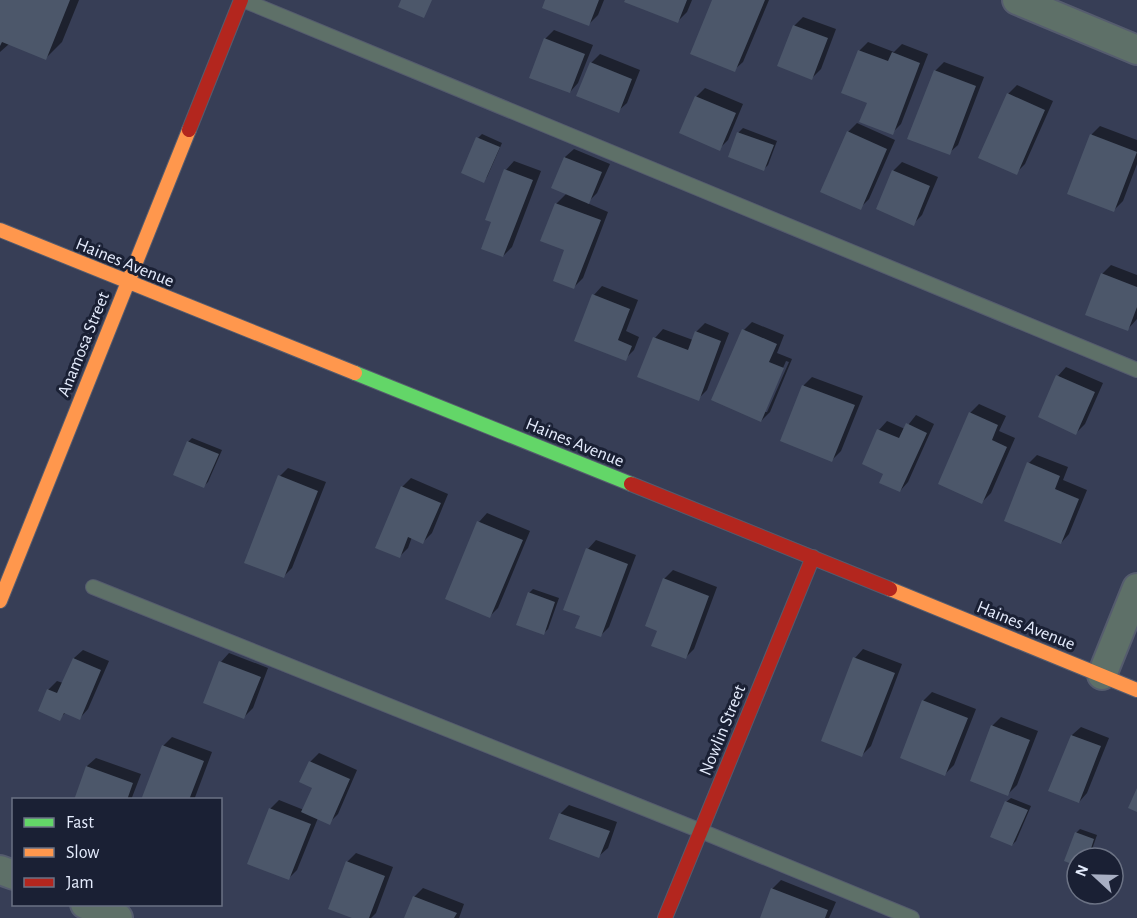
<svg xmlns="http://www.w3.org/2000/svg" width="1137" height="918" viewBox="0 0 1137 918" font-family="'Alegreya Sans',sans-serif">
	<style>
		.shadow { fill: #0007; fill-rule: evenodd }
		.building { fill: #4c576a }
		.lines { fill: none; stroke-linecap: round; stroke-linejoin: round }
		.lane-casing { stroke: #555c6e; stroke-width: 16 }
		.street-casing { stroke: #555c6e; stroke-width: 32 }
		.fast-casing { stroke: #555c6e; stroke-width: 16 }
		.slow-casing { stroke: #555c6e; stroke-width: 16 }
		.jam-casing { stroke: #555c6e; stroke-width: 16 }
		.lane { stroke: #5e7068; stroke-width: 14 }
		.street { stroke: #5e7068; stroke-width: 28 }
		.fast { stroke: #63d668; stroke-width: 14 }
		.slow { stroke: #ff974d; stroke-width: 14 }
		.jam { stroke: #b3261e; stroke-width: 14 }
		.labels { text-anchor: middle; stroke-width: 6; stroke-linejoin: round; paint-order: stroke }
		.street-label { font-size: 18px; fill: #e5ecfd; stroke: #1a2034 }
	</style>
	<rect width="100%" height="100%" fill="#373e56"/>
	<!-- shadow -->
	<path class="shadow" d="M0 0H79L62 42 46 58 9 44 0 52Z
		M547 0H604L598 15 589 24Z
		M626 0H692L687 12 678 21Z
		M714 0H769L743 62 734 70Z
		M803 17 836 29 821 69 812 78 794 26Z
		M554 30 593 45 578 83 570 92 545 39Z
		M868 42 894 52 902 44 928 54 901 124 892 133 869 102 859 51Z
		M600 54 640 70 627 103 618 111 591 63Z
		M944 62 984 77 958 145 949 153 935 71Z
		M1017 85 1053 101 1025 164 1016 173 1008 94Z
		M705 88 743 104 728 140 719 149 696 97Z
		M857 123 895 140 869 199 860 208 848 132Z
		M1100 126 1137 140V164L1123 201 1114 210 1069 193 1092 134Z
		M743 128 777 141 768 165 764 169 729 157 739 132Z
		M482 134 502 143 487 177 483 181 463 172 478 138Z
		M574 149 610 164 597 193 587 203 608 212 583 278 574 287 556 204 567 193 553 188 565 157Z
		M514 161 541 171 512 247 503 256 493 221 487 219 506 170Z
		M902 162 938 177 922 215 913 224 893 171Z
		M1111 265 1137 275V319L1128 329 1102 274Z
		M602 286 638 300 626 331 639 337 634 350 625 359 594 295Z
		M752 322 784 335 777 353 792 359 770 412 761 421 744 330ZM786 361 789 362 767 412H764Z
		M705 323 729 333 707 390 698 399 655 338 663 329 693 340 696 332Z
		M1066 367 1103 383 1085 424 1076 433 1058 376Z
		M812 377 863 396 841 451 832 460 782 440 804 385Z
		M979 404 1006 416 999 431 1015 438 991 493 982 502 970 413Z
		M916 415 934 424 908 482 900 491 885 473 864 464 879 430 887 421 905 429Z
		M192 438 222 450 208 482 204 486 188 442Z
		M1037 455 1068 467 1063 480 1087 490 1069 534 1061 543 1029 463Z
		M288 468 326 482 292 568 283 577 280 476Z
		M411 478 448 494 432 533 423 542 412 537 408 548 399 557 402 487Z
		M487 513 530 531 498 608 490 616 479 522Z
		M596 540 636 555 609 627 600 636 582 616 588 549Z
		M673 570 717 587 694 649 685 658 659 630 664 579Z
		M533 589 559 598 548 629 544 633 529 593Z
		M863 649 902 664 871 746 862 755 855 658Z
		M83 650 109 661 88 709 80 718 66 712 59 719 40 710 48 690 57 681 63 683 74 658Z
		M229 653 268 668 253 708 244 717 221 662Z
		M932 692 976 709 954 765 945 774 923 701Z
		M1001 717 1038 731 1017 785 1008 794 992 726Z
		M1081 727 1109 738 1087 793 1079 802 1050 790 1072 735Z
		M172 737 212 752 194 800H142L163 746Z
		M319 753 357 770 338 814 329 823 318 818 297 870 288 879 270 809 279 800 304 810 314 787 310 762Z
		M96 758 141 774 131 800H75L87 766Z
		M1011 798 1031 806 1016 841 1012 845 1006 802Z
		M569 805 617 822 608 848 599 856 551 838 561 813Z
		M1080 829 1097 835 1089 858H1077V865L1076 833Z
		M356 853 393 867 376 913 371 918H356L347 862Z
		M781 880 836 902 829 918H761L772 889Z
		M423 888 464 904 459 918H405L414 897Z"/>
	<!-- building -->
	<path class="building" d="M0 0H70L46 60 2 42 0 46Z
		M401 0H432L424 18 398 7Z
		M545 0H599L589 26 542 8Z
		M625 0H687L678 23 624 2Z
		M712 0H765L735 72 690 54Z
		M793 25 828 38 812 80 777 66Z
		M544 38 585 54 570 93 529 78Z
		M858 50 888 61 892 52 920 63 893 135 859 122 867 103 841 93Z
		M590 62 632 79 619 113 576 96Z
		M934 70 976 86 950 155 907 139Z
		M1007 93 1045 110 1017 175 978 158Z
		M695 96 736 113 720 151 679 133Z
		M847 131 887 149 861 210 820 192Z
		M737 132 774 145 764 171 728 157Z
		M1090 134 1137 152 1114 212 1067 194Z
		M476 137 500 147 484 183 461 173Z
		M564 157 602 172 589 204 551 188Z
		M504 169 533 180 503 257 481 249 491 222 485 220Z
		M892 170 930 186 914 226 876 209Z
		M555 203 601 220 574 289 553 281 564 250 540 241Z
		M1101 273 1137 287V307L1128 331 1085 315Z
		M592 294 630 309 618 340 632 346 626 361 574 341Z
		M742 329 777 344 769 362 784 368 761 422 711 400Z
		M695 331 721 341 699 401 637 377 653 337 688 350Z
		M1056 375 1095 392 1076 435 1038 417Z
		M802 385 855 405 832 462 780 441Z
		M969 412 998 425 992 440 1007 447 982 504 938 484Z
		M906 423 927 433 900 492 879 483 883 474 862 464 877 429 899 438Z
		M187 441 219 454 204 488 173 475Z
		M1027 462 1060 476 1055 489 1079 499 1061 544 1004 521Z
		M278 475 318 491 284 578 244 563Z
		M401 486 441 503 423 544 408 537 400 558 375 548Z
		M477 521 523 540 490 618 445 599Z
		M586 548 628 564 601 637 575 628 580 616 563 610Z
		M663 578 709 596 686 659 651 646 657 631 645 626Z
		M528 592 555 602 544 635 516 625Z
		M853 657 895 673 862 757 821 741Z
		M73 658 101 670 80 720 64 713 60 721 38 711 47 689 57 693Z
		M219 661 261 677 244 719 203 703Z
		M922 700 968 718 945 776 900 758Z
		M991 725 1030 740 1008 796 970 781Z
		M1071 735 1101 746 1079 803 1048 791Z
		M162 745 204 761 189 800H141Z
		M309 761 350 779 330 825 301 812 312 788 299 782Z
		M86 766 133 783 127 800H74Z
		M1137 788V812L1128 808Z
		M1005 801 1028 810 1012 846 990 837Z
		M269 808 311 824 289 880 247 864Z
		M559 813 610 831 599 858 549 839Z
		M1075 832 1094 839 1088 858H1077V866L1064 861Z
		M346 861 385 876 369 918H352L328 909Z
		M771 888 828 910 825 918H760Z
		M413 896 457 913 454 918H404Z"/>
	<g class="lines">
		<!-- lane casing -->
		<g class="lane-casing">
			<path id="lane" d="M243 0 1137 370
				M93 587 701 831 912 918"/>
		</g>
		<!-- street casing -->
		<g class="street-casing">
			<path id="street" d="M1017 0 1137 50
				M1102 675 1137 588
				M0 870 14 875
				M85 904 118 918"/>
		</g>
		<!-- fast casing -->
		<g class="fast-casing">
			<path id="fast" d="M355 373 631 484"/>
		</g>
		<!-- slow casing -->
		<g class="slow-casing">
			<path id="slow" d="M0 230 355 373
				M890 589 1137 690
				M0 601 189 130"/>
		</g>
		<!-- jam casing -->
		<g class="jam-casing">
			<path id="jam" d="M189 130 241 0
				M631 484 890 589
				M665 918 813 557"/>
		</g>
		<!-- lane -->
		<use href="#lane" class="lane"/>
		<!-- street -->
		<use href="#street" class="street"/>
		<!-- fast -->
		<use href="#fast" class="fast"/>
		<!-- slow -->
		<use href="#slow" class="slow"/>
		<!-- jam -->
		<use href="#jam" class="jam"/>
	</g>
	<g class="labels">
		<!-- street labels -->
		<g class="street-label">
			<text transform="translate(125 262) rotate(22)" y="6">Haines Avenue</text>
			<text transform="translate(83 344) rotate(-68)" y="6">Anamosa Street</text>
			<text transform="translate(575 442) rotate(22)" y="6">Haines Avenue</text>
			<text transform="translate(1026 625) rotate(22)" y="6">Haines Avenue</text>
			<text transform="translate(722 730) rotate(-68)" y="6">Nowlin Street</text>
		</g>
	</g>
	<!-- legend -->
	<rect x="12" y="798" width="210" height="108" fill="#1a2034" stroke="#6b7284" stroke-width="1.5"/>
	<rect x="24" y="818" width="30" height="9" fill="#63d668" stroke="#6b7284" stroke-width="1.5"/>
	<text x="66" y="828" font-size="18" fill="#e5ecfd">Fast</text>
	<rect x="24" y="848" width="30" height="9" fill="#ff974d" stroke="#6b7284" stroke-width="1.5"/>
	<text x="66" y="858" font-size="18" fill="#e5ecfd">Slow</text>
	<rect x="24" y="878" width="30" height="9" fill="#b3261e" stroke="#6b7284" stroke-width="1.5"/>
	<text x="66" y="888" font-size="18" fill="#e5ecfd">Jam</text>
	<!-- north arrow -->
	<g transform="translate(1095 876) rotate(292)"><circle r="28" fill="#1a2034" stroke="#6b7284" stroke-width="1.5"/>
	<path d="M0-4.5L10 22L0 15L-10 22Z" fill="#a8afc3"/>
	<text y="-9" font-size="16" font-weight="bold" text-anchor="middle" fill="#e5ecfd">N</text>
	</g>
</svg>
